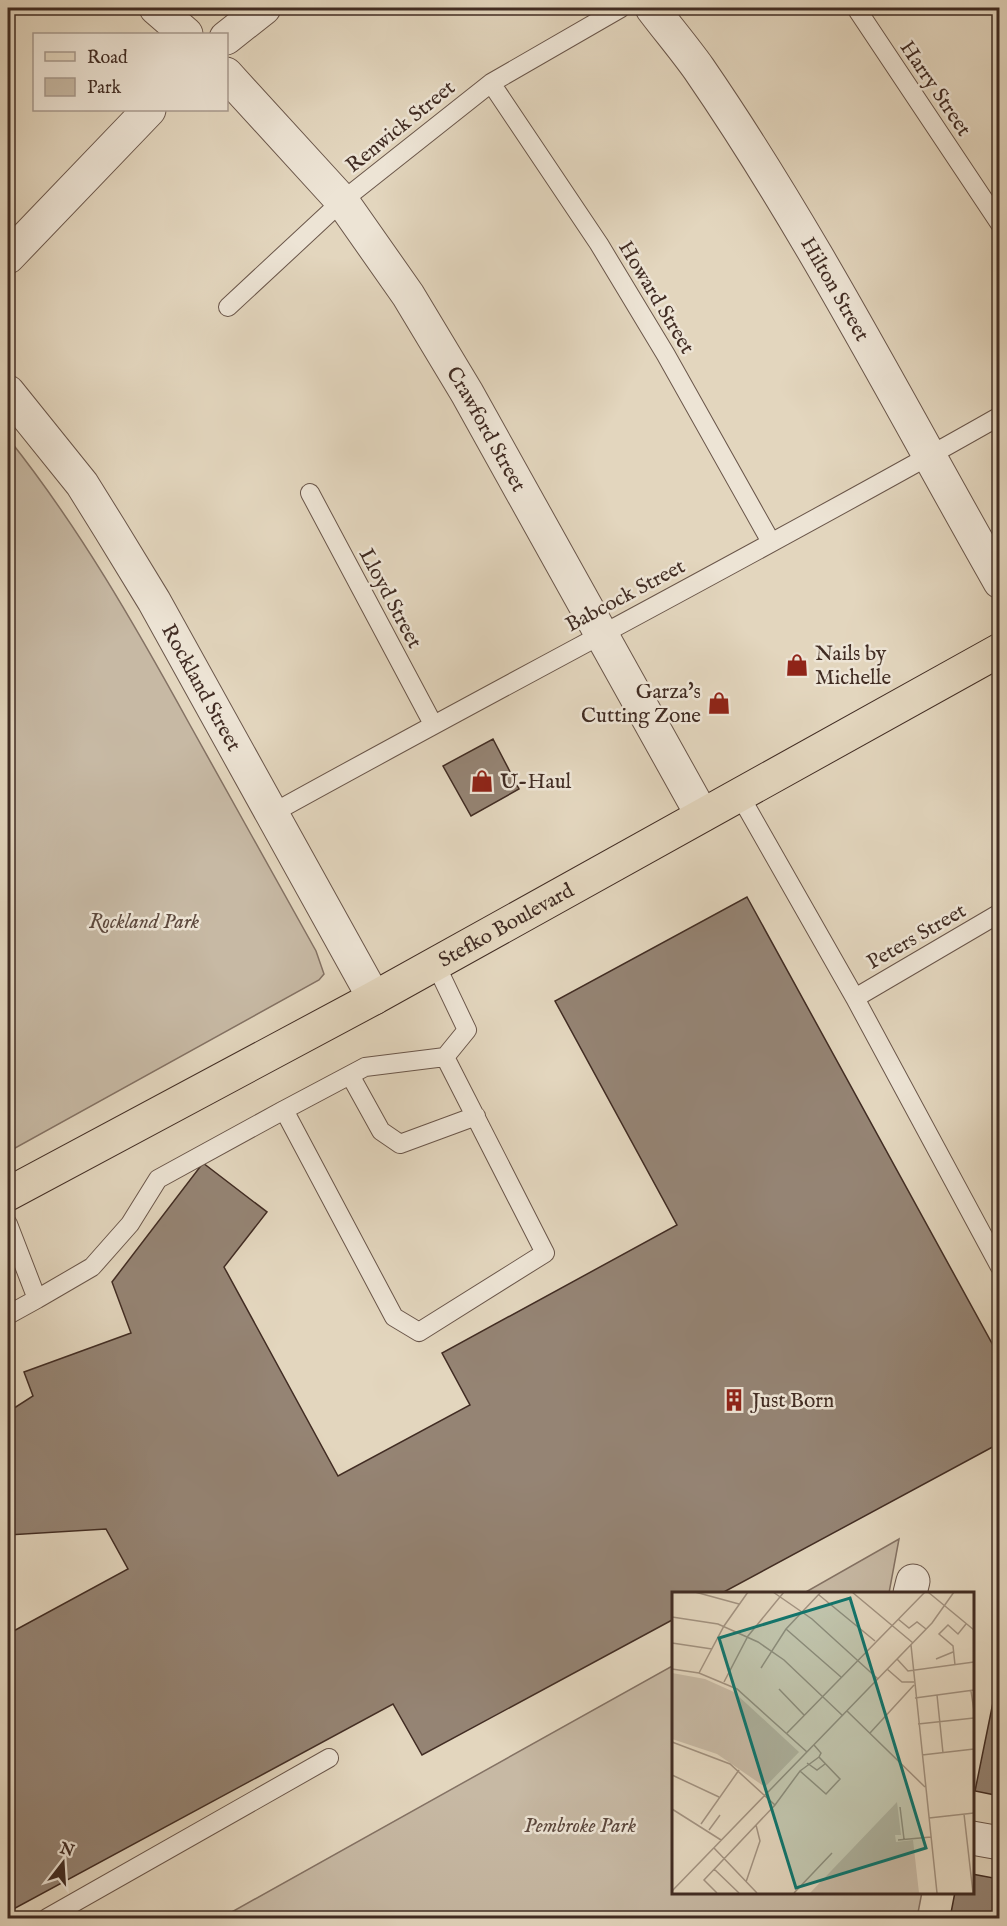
<svg xmlns="http://www.w3.org/2000/svg" width="1007" height="1926" viewBox="0 0 1007 1926" font-family="'IM FELL English',serif">
	<style>
		.green { fill: #c7b9a4; stroke: #847264; stroke-width: 1.5 }
		.building { fill: #958474; stroke: #412c23; stroke-width: 1.5 }
		.lines { fill: none; stroke-linecap: round; stroke-linejoin: round }
		.lane-casing { stroke: #6a564a; stroke-width: 20 }
		.street-casing { stroke: #6a564a; stroke-width: 35 }
		.primary-casing { stroke: #412c23; stroke-width: 35 }
		.lane { stroke: #ede4d5; stroke-width: 18 }
		.street { stroke: #ede4d5; stroke-width: 33 }
		.primary { stroke: #e3d6be; stroke-width: 33 }
		.labels { text-anchor: middle; stroke-width: 5; stroke-linejoin: round; paint-order: stroke }
		.street-label { font-size: 21px; fill: #412c23; stroke: #ede4d5 }
		.poi-label { font-size: 21px; fill: #412c23; stroke: #ede4d5; text-anchor: start }
		.park-label { font-size: 21px; font-style: italic; fill: #5c483d; stroke: #ede4d5 }
		.inset-road { fill: none; stroke: #a29280; stroke-width: 1.5 }
		.view { fill: #0f766e; fill-opacity: 0.15; stroke: #0f766e; stroke-width: 3 }
		.inset-edge { fill: none; stroke: #412c23; stroke-width: 3 }
	</style>
	<rect width="100%" height="100%" fill="#e3d6be"/>
	<filter id="stains"><feTurbulence type="fractalNoise" baseFrequency=".00333" numOctaves="4"/><feColorMatrix values="0 0 0 0 .2 0 0 0 0 .09 0 0 0 0 .02 0 0 0 .5 -.17"/></filter>
	<radialGradient id="worn" r=".72"><stop offset=".6" stop-color="#630" stop-opacity="0"/><stop offset="1" stop-color="#630" stop-opacity=".3"/></radialGradient>
	<!-- green -->
	<path class="green" d="M8 438C79 527 135 625 190 725 232 800 274 876 316 951L324 974 319 980 8 1152Z
		M899 1539 889 1593H804Z
		M674 1665V1892H922L917 1918H221Z"/>
	<!-- building -->
	<path class="building" d="M493 739 519 789 471 816 443 766Z
		M747 897 1000 1358V1443L722 1593H674V1619L422 1755 393 1704 8 1912V1634L128 1569 106 1529 8 1535V1412L33 1396 24 1372 131 1333 112 1282 203 1163 267 1212 224 1267 338 1476 470 1405 442 1353 677 1225 555 1001Z
		M1000 1668V1796L975 1791Z
		M972 1874 999 1879 991 1918H950L955 1892H972Z"/>
	<g class="lines">
		<!-- lane casing -->
		<g class="lane-casing">
			<path id="lane" d="M856 8 1000 224
				M491 83 599 244 666 355 771 542
				M228 307 342 201 491 83 621 8
				M310 493 433 724
				M739 794 855 998 1000 1267
				M271 814C513 680 759 553 1000 416
				M855 998 1000 913
				M350 1075 381 1131 400 1144 476 1116
				M284 1110 365 1067 445 1057
				M8 1224 37 1299 8 1315
				M37 1299 92 1267 130 1224 158 1179 284 1110 394 1317 419 1332 545 1253 445 1057 467 1030 435 963
				M47 1918 329 1758"/>
		</g>
		<!-- street casing -->
		<g class="street-casing">
			<g id="street">
				<path d="M156 8 186 34"/>
				<path id="s1" d="M652 8C667 28 684 48 699 69 811 232 902 410 1000 582"/>
				<path d="M226 38 264 8"/>
				<path id="s2" d="M226 74 342 201 408 295 467 393 702 815"/>
				<path d="M8 257 149 110"/>
				<path id="s3" d="M8 392 82 484 110 529 154 601 374 998"/>
				<path d="M910 1593 913 1581"/>
				<path d="M972 1838 1000 1843"/>
			</g>
		</g>
		<!-- primary casing -->
		<g class="primary-casing">
			<g id="primary">
				<path id="s4" d="M8 1194 374 998 1000 650"/>
			</g>
		</g>
		<!-- lane -->
		<use href="#lane" class="lane"/>
		<!-- street -->
		<use href="#street" class="street"/>
		<!-- primary -->
		<use href="#primary" class="primary"/>
	</g>
	<!-- icons -->
	<defs>
		<g id="shop-bare" transform="scale(1.8)"><path d="M-5-2.5h2.3a2.7 3.5 0 0 1 5.4 0H5L5.5 6h-11ZM-1.5-2.5h3a1.5 2.3 0 0 0-3 0Z" fill="#8f2418" stroke="#ede4d5" stroke-width="2.5" paint-order="stroke"/></g>
		<g id="building-bare" transform="scale(1.8)"><path d="M-4-6H4V6H1V3H-1V6H-4ZM-2.5-4.3h1.7v1.8h-1.7ZM.8-4.3h1.7v1.8H.8ZM-2.5-1h1.7V.8h-1.7ZM.8-1h1.7V.8H.8Z" fill="#8f2418" stroke="#ede4d5" stroke-width="2.5" paint-order="stroke"/></g>
	</defs>
	<g fill-rule="evenodd">
		<use href="#shop-bare" x="797" y="665"/>
		<use href="#shop-bare" x="719" y="703"/>
		<use href="#shop-bare" x="482" y="781"/>
		<use href="#building-bare" x="734" y="1400"/>
	</g>
	<g class="labels">
		<!-- street labels -->
		<g class="street-label">
			<text transform="translate(936 88) rotate(56)" y="7">Harry Street</text>
			<text transform="translate(400 126) rotate(-39)" y="7">Renwick Street</text>
			<text dy="7" stroke="none"><textPath href="#s1" startOffset="336">Hilton Street</textPath></text>
			<text transform="translate(657 297) rotate(59)" y="7">Howard Street</text>
			<text dy="7" stroke="none"><textPath href="#s2" startOffset="442">Crawford Street</textPath></text>
			<text transform="translate(625 595) rotate(-28)" y="7">Babcock Street</text>
			<text transform="translate(391 598) rotate(62)" y="7">Lloyd Street</text>
			<text dy="7" stroke="none"><textPath href="#s3" startOffset="354">Rockland Street</textPath></text>
			<text dy="7" stroke="none"><textPath href="#s4" startOffset="566">Stefko Boulevard</textPath></text>
			<text transform="translate(916 936) rotate(-30)" y="7">Peters Street</text>
		</g>
		<!-- poi labels -->
		<g class="poi-label">
			<text x="815" y="660">Nails by<tspan x="815" dy="24">Michelle</tspan></text>
			<text x="701" y="698" text-anchor="end">Garza's<tspan x="701" dy="24">Cutting Zone</tspan></text>
			<text x="500" y="788">U-Haul</text>
			<text x="752" y="1407">Just Born</text>
		</g>
		<!-- park labels -->
		<g class="park-label">
			<text x="144" y="928">Rockland Park</text>
			<text x="580" y="1832">Pembroke Park</text>
		</g>
	</g>
	<!-- overview -->
	<g transform="translate(672 1592)">
		<rect width="302" height="302" fill="#e3d6be"/>
		<path d="M0 81 33 87 62 100 127 160 93 195 45 162 0 147ZM225 210 229 243H223L224 250 241 248 247 301H138Z" fill="#c7b9a4"/>
		<path class="inset-road" d="M23 0 67 12M101 0 140 27 206 87M180 0 241 51M256 0 302 38M147 3 203 49M0 25 46 32 86 50 112 68 171 124M226 27 237 36 245 30 254 37M114 37 169 85M0 51 40 57M239 53 265 301M225 67 236 79 302 70M264 67 281 60M283 73 281 54 267 42 276 33 286 42 294 32M89 76 114 37 149 0M0 77 27 81 65 97 135 160M215 77 230 90H242M27 81 52 34 76 0M52 90 76 44 112 0M107 97 132 123M299 99 302 119M265 103 271 161M243 106 302 98M175 119 253 195M246 132 302 126M115 141 253 0M198 141 242 93M0 150 58 172 103 213 32 288 45 301M250 163 302 157M135 171 145 178 153 172M128 179 147 165M0 183 47 205M103 213 128 179 154 202 168 187 147 165 149 161 142 153M228 215 232 247M0 217 49 248M292 222 301 301M257 226 302 221M29 232 67 178M37 238 48 223M226 248 259 245M42 256 85 301M42 277 67 301M74 290 88 249 84 233M0 299 260 31 282 0M122 301 160 261"/>
		<path class="view" d="M178 6 254 256 124 296 47 46Z"/>
		<rect width="302" height="302" class="inset-edge"/>
	</g>
	<!-- margin -->
	<rect width="1007" height="1926" fill="none" stroke="#e3d6be" stroke-width="30"/>
	<rect x="9" y="9" width="989" height="1908" fill="none" stroke="#412c23" stroke-width="3"/>
	<rect x="15" y="15" width="977" height="1896" fill="none" stroke="#412c23" stroke-width="1.5"/>
	<!-- legend -->
	<rect x="33" y="33" width="195" height="78" fill="#ede4d5" stroke="#a89a8e" stroke-width="1.5"/>
	<rect x="45" y="52" width="30" height="9" fill="#e3d6be" stroke="#a89a8e" stroke-width="1.5"/>
	<text x="87" y="63" font-size="18" fill="#412c23">Road</text>
	<rect x="45" y="78" width="30" height="18" fill="#c7b9a4" stroke="#a89a8e" stroke-width="1.5"/>
	<text x="87" y="93" font-size="18" fill="#412c23">Park</text>
	<!-- north arrow -->
	<g transform="translate(63 1863) rotate(17)" stroke="#ede4d5" stroke-width="4.5" paint-order="stroke">
	<path d="M0-4.5L10 22L0 15L-10 22Z" fill="#412c23"/>
	<text y="-9" font-size="16" font-weight="bold" text-anchor="middle" fill="#412c23">N</text>
	</g>
	<rect width="100%" height="100%" filter="url(#stains)"/>
	<rect width="100%" height="100%" fill="url(#worn)"/>
</svg>
